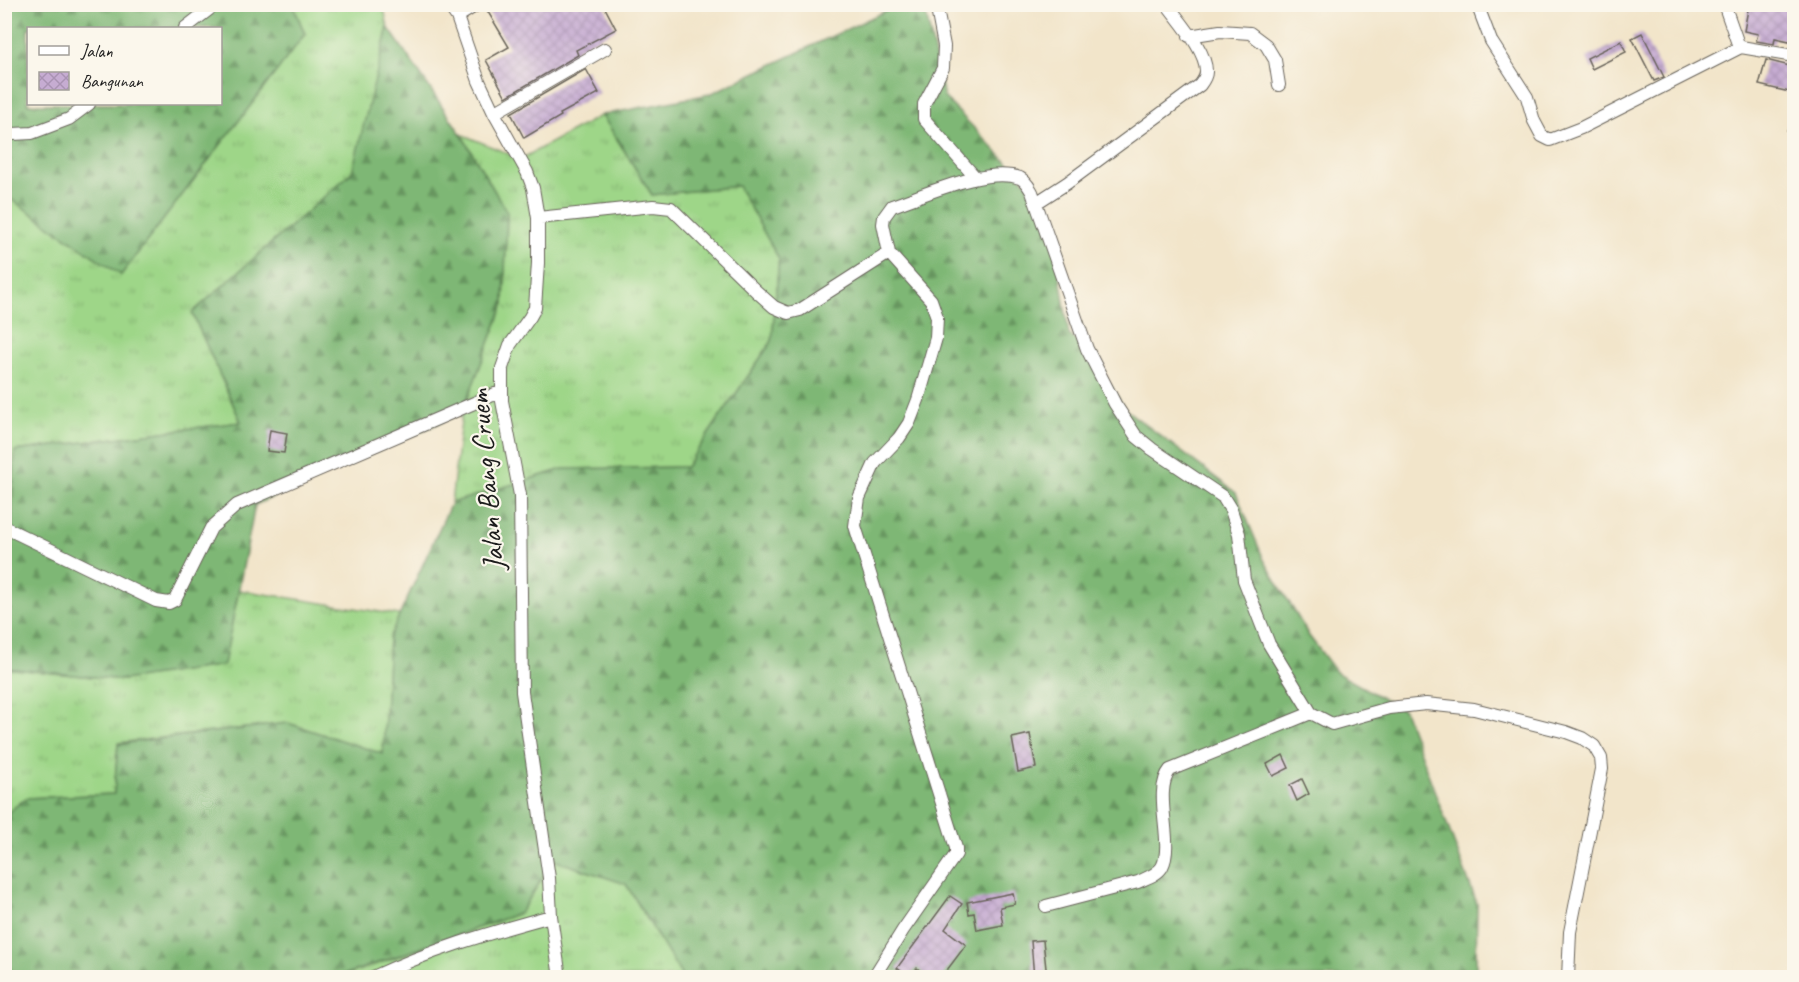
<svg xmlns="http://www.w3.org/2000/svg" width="1799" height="982" viewBox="0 0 1799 982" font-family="Caveat,sans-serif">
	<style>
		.grass { fill: url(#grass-tufts); stroke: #5d7952; stroke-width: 1.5 }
		.forest { fill: url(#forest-firs); stroke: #4d6a48; stroke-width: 1.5; fill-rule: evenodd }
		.building { fill: url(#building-cross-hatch) }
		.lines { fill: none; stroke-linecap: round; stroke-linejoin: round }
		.minor-casing { stroke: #676259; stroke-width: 14 }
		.minor { stroke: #fff; stroke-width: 12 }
		.labels { text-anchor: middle; stroke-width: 4.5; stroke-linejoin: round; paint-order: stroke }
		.street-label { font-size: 30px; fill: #1c1c1c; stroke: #fbf7ec }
	</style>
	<defs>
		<pattern id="grass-tufts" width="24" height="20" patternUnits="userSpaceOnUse" patternTransform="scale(1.5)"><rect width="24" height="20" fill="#9ed688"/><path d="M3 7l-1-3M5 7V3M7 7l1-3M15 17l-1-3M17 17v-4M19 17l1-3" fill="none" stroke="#88b775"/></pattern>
		<pattern id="forest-firs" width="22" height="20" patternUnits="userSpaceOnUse" patternTransform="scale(1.5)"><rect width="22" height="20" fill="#7eb774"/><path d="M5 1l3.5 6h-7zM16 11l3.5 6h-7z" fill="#66945e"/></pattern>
		<pattern id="building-cross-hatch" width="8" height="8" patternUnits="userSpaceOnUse" patternTransform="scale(1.5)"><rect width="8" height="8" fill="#c6acd2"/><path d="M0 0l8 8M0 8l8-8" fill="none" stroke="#aa93b4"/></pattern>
	</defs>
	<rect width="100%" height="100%" fill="#fbf7ec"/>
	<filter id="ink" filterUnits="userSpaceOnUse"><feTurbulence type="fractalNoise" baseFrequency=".0167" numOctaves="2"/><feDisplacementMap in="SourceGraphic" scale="12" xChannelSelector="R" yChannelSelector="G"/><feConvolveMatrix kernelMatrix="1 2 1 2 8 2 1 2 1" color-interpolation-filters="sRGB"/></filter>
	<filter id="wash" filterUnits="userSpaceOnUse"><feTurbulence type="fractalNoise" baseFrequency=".008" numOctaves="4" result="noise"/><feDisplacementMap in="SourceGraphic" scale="24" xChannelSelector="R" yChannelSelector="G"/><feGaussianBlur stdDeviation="1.35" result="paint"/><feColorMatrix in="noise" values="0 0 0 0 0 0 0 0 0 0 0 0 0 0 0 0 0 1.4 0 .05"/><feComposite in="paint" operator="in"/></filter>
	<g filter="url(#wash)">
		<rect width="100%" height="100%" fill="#f2e5ca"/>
		<!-- grass -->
		<path class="grass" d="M293 5H383L388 27 353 172 192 313 241 422 15 451 5 647V195L121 275 305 34Z
			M602 115 652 195 738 186 779 259 772 341 686 467 563 469 451 503 462 413 504 304 507 213 461 134 521 159Z
			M239 590 400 615 389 639 383 754 288 723 118 743 114 794 26 798 5 815V668L123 680 223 665Z
			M554 860 626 884 683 977 338 978 520 913Z"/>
		<!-- forest -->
		<path class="forest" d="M5 5H293L305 34 121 275 5 195ZM28 28H220V104H28Z
			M898 5H924L944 97 1029 185 1049 203 1069 335 1087 349 1125 409 1236 493 1264 560 1309 636 1337 673 1404 710 1477 904 1476 969 1469 977 683 978 626 884 554 860 520 913 338 977 5 978V815L26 798 114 794 118 744 288 723 383 754 389 638 451 503 563 469 686 467 772 341 779 259 738 186 652 195 602 115 710 94Z
			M388 27 461 134 507 212 504 304 462 413 255 505 224 665 123 680 5 668 15 451 241 422 192 313 352 172Z"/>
		<g id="blocks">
			<!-- building -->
			<path class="building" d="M486 4H603L616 29 576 50 578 55 506 97 486 60 509 47 485 7Z
				M1749 4H1794V42L1775 38 1774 44 1756 41 1758 34 1744 31Z
				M1642 33 1664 77 1654 81 1632 38Z
				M1621 41 1626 52 1592 69 1587 58Z
				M1766 60 1794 67V93L1759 85Z
				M586 69 599 93 560 114 561 116 524 138 511 113Z
				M270 430 287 433 284 453 267 451Z
				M1030 734 1036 768 1018 772 1012 738Z
				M1283 755 1289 768 1273 776 1267 764Z
				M1302 779 1309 794 1297 801 1290 785Z
				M1013 893 1015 904 1000 907 1003 925 977 930 974 913 969 914 967 902Z
				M950 896 962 904 945 929 966 945 941 978H929L917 968 910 977 897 968Z
				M1043 940 1047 978H1034L1031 941Z"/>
		</g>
	</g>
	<g filter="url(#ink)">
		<use href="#blocks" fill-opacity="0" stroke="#676259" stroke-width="1.5"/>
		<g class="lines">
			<!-- minor casing -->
			<g class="minor-casing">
				<path id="minor" d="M448 4 457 17 479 81 494 113 527 172 533 188 538 218V263L535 308 530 317 510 345 502 368V401L520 495 522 692 549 878 551 916 560 978
					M936 4 944 46 943 68 924 104V119L975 177
					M1477 4 1491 41 1527 97 1534 121 1542 136 1550 140 1581 128 1741 47
					M1724 4 1738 44 1741 47 1794 56
					M457 17 478 4
					M185 28 216 4
					M1189 36 1220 31 1250 33 1266 45 1275 60 1279 85
					M494 113 605 49
					M4 128 13 134 32 133 69 119 89 104
					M1793 132H1794
					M1036 203 1067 183 1200 85C1203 81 1206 77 1206 72 1207 51 1179 21 1167 4
					M538 218 653 206 671 208 756 291 774 307 788 313 800 310 889 253
					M4 527 156 601 169 603 175 600 211 528 237 505 502 391
					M1046 906 1138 882C1146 878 1157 875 1162 867 1175 843 1152 792 1170 770L1311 713
					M371 978C431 950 488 933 551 916
					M873 978 903 930 956 854V848L855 526 859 498 875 463 899 438 909 423 918 400 936 338 937 317 931 300 889 253 883 224 884 217 892 206C925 195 987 166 1020 178 1026 181 1029 187 1032 192L1087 349 1115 404 1136 436 1152 449 1223 497 1231 510 1239 534 1244 580 1269 644 1311 713 1332 724 1389 708 1426 704 1474 709 1566 732 1582 738 1594 746 1601 758 1602 769 1570 932 1568 978"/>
			</g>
			<!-- minor -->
			<use href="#minor" class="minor"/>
		</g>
	</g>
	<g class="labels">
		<!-- street labels -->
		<g class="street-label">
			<text transform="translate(486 480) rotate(-95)" y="10">Jalan Bang Cruem</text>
		</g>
	</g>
	<!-- margin -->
	<rect width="1799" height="982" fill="none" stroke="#fbf7ec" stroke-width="24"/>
	<!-- legend -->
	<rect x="27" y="27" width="195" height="78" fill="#fbf7ec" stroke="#a29f99" stroke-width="1.5"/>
	<rect x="39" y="46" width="30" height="9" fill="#ffffff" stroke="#a29f99" stroke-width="1.5"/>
	<text x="81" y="57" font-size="18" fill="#1c1c1c">Jalan</text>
	<rect x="39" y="72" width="30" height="18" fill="url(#building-cross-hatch)" stroke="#a29f99" stroke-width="1.5"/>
	<text x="81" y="87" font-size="18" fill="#1c1c1c">Bangunan</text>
</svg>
